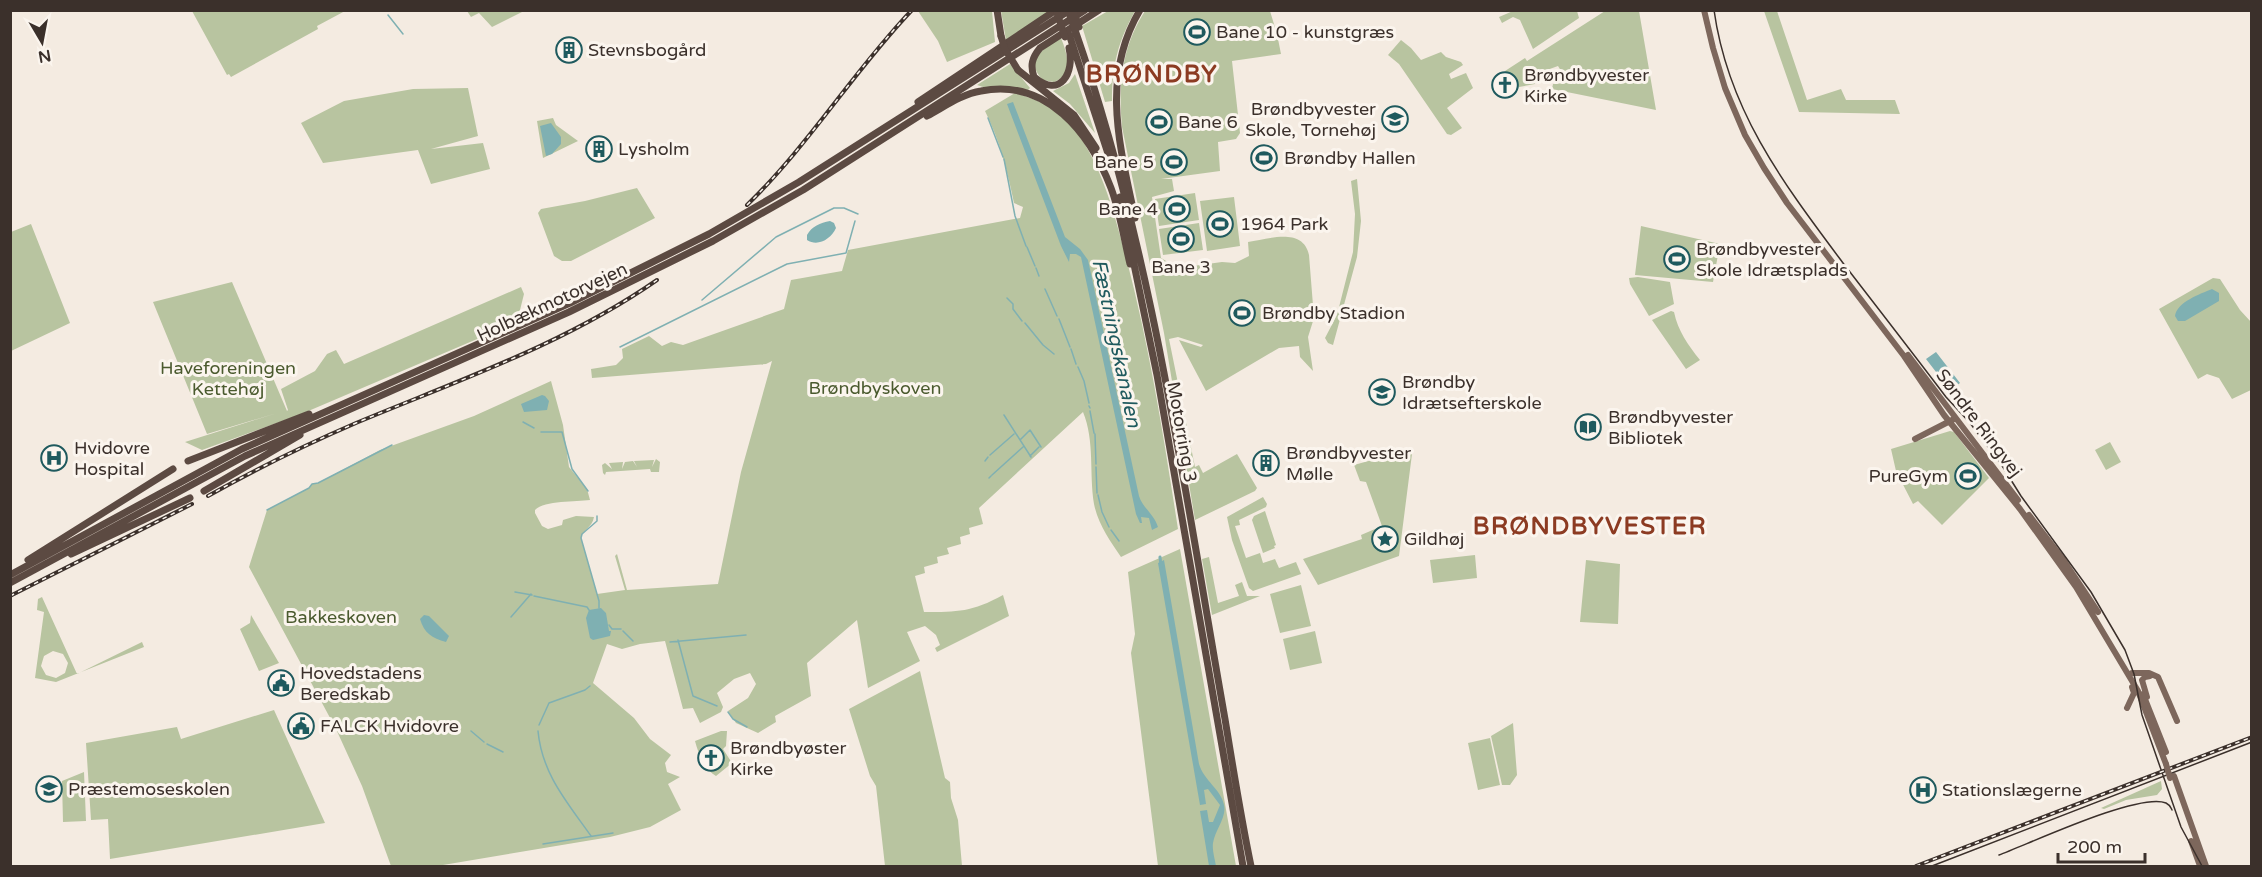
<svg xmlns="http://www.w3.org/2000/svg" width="2262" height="877" viewBox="0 0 2262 877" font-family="'Varela Round',sans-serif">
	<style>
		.green { fill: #b8c4a0; fill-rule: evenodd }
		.water { fill: #7fb0b2 }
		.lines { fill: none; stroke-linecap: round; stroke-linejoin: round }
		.stream { stroke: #7fb0b2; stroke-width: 1.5 }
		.canal { stroke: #7fb0b2; stroke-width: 3 }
		.primary { stroke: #7d675c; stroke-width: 6 }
		.motorway { stroke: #5c4a42; stroke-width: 7 }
		.tram { stroke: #3b302b; stroke-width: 1.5 }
		.rail-casing { stroke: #3b302b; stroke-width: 4 }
		.rail { stroke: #fbf5ee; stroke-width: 1.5; stroke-dasharray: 4.5; stroke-linecap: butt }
		.primary-bridge { stroke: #7d675c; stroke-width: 6 }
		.motorway-bridge { stroke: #5c4a42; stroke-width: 7 }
		.labels { text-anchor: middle; stroke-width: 6; stroke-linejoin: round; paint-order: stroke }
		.poi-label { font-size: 18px; fill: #3b302b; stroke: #fbf5ee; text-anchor: start }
		.street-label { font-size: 18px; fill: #3b302b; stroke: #fbf5ee }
		.park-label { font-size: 18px; fill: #4a5a2e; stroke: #fbf5ee }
		.water-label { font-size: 20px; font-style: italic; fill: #1f5a5e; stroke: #fbf5ee }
		.district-label { font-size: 24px; font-weight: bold; letter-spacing: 1.5px; fill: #8c3b22; stroke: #fbf5ee }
	</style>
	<rect width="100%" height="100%" fill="#f4ebe1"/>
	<!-- green -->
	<path class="green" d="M192 11H345L317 26 318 29 231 77 229 74 227 75Z
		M467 11H524L492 27 479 13 471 17Z
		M918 11H992L995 42 947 62 938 41Z
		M1001 11H1050L1006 40Z
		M1108 11H1135C1118 42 1112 65 1112 101L1105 102 1082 26Z
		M1145 11H1270L1277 34 1281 54 1232 61 1240 133 1236 139 1218 142 1220 171 1161 179H1172L1174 191 1152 197 1161 258 1178 268 1222 262 1235 263 1249 256 1248 242C1269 239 1303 227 1309 255L1314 318 1308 337 1313 371 1300 357 1299 346 1279 348 1206 391 1179 340 1201 347 1203 345 1178 337 1169 339 1195 467 1199 465 1203 473 1237 454 1257 488 1255 491 1195 520 1164 333 1122 127C1118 85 1122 46 1145 11Z
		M1577 11 1579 18 1533 49 1520 20 1513 17 1502 23 1499 17 1513 11Z
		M1605 11H1639L1656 110 1552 89 1553 84 1566 83 1563 74 1558 66 1533 75 1535 84 1519 87 1503 98 1498 95 1493 81 1506 73 1505 71 1525 58 1527 61Z
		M1764 11H1777L1807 100 1841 89 1846 100H1895L1900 114 1799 112Z
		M1061 38C1067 53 1074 74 1054 82L1043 80C1023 60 1044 48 1061 38Z
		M1401 40 1411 48 1421 60 1441 52 1446 57 1461 62 1463 65 1449 74 1451 79 1466 73 1473 88 1447 108 1462 128 1451 135 1447 134 1399 64 1388 55Z
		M1010 64 1030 88 1028 90 1010 87H983L977 85Z
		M1075 74 1095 133 1070 104 1053 91 1069 83Z
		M468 88 478 136 431 149 483 143 490 169 431 184 418 150 323 163 301 123 344 101 413 89Z
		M1015 93C1033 99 1054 105 1067 120 1101 158 1114 213 1127 261 1150 349 1164 439 1178 529L1121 557C1110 541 1098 524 1094 504 1089 474 1095 441 1083 412L979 508 983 524 969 528 970 534 960 537 961 544 947 548 949 554 937 557 938 563 924 567 925 573 915 576 924 612C958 612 972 612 1003 595L1009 616 937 652 935 648 940 645 936 635 925 626 907 632 920 661 868 688 857 620 807 663 811 696 775 716 776 722 758 733 736 723 728 711 748 698 756 684 750 673 734 679 717 693 723 707 721 712 700 723 693 708 683 709 665 641 640 644 622 649 607 644 593 683 634 718 650 739 671 755 665 763 667 772 680 777 668 784 681 810 650 827 610 837 437 866H391L362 786 336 729 249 567 267 510 309 488 312 484 318 483 380 450 474 416 551 381 563 425 569 467 587 489 590 500C576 502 545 500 535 510V513L542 526 548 529 562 525 563 520 576 516 594 517C592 528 583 529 581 538L597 594 625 590 615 556 617 554 627 590 718 584 741 472 772 361 766 364 592 378 591 369 616 365 623 358 622 349 649 336 662 346 671 342 683 345 784 309 791 280 842 271 848 250 1020 218 1023 207 1014 203C1007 170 1000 141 985 111Z
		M553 118 556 125 578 141 543 158 537 121Z
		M1357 179 1361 221 1357 257 1333 345 1328 343 1325 338 1337 315 1353 252 1355 214 1351 181Z
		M637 188 655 218 571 261H562L554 256 538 213 541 209 585 201Z
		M1195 193 1199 220 1159 226 1155 199Z
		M1234 197 1240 246 1207 251 1200 201Z
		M1199 223 1203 250 1163 255 1159 229Z
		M31 224 70 323 11 351V232Z
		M1641 226 1720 244 1713 282 1635 275Z
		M1638 277 1670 282 1674 304 1649 316 1630 284 1629 278Z
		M2213 278 2220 279 2240 310 2251 322V390L2232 399 2219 378 2207 374 2198 379 2159 309Z
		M232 282 287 411 288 410 281 389 315 371 327 354 336 350 344 364 521 287 524 294 517 322 299 415 202 450 185 442 277 413 207 434 153 302Z
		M1671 311 1674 312C1678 331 1688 345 1700 360L1686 369 1652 320Z
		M1950 431 1954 432 1989 478 1942 525 1918 501 1913 504 1896 471 1891 449Z
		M2110 442 2121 462 2106 470 2095 450Z
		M1412 454 1399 556 1318 585 1303 559 1362 539 1361 535 1382 526 1366 482 1360 481 1354 465 1372 460Z
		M656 459 660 462 659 472H651L650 469 606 472 605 475 603 473 602 465 605 463 612 469 609 463 623 462 622 469 625 462 633 461 637 467 634 461 654 460 652 467Z
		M1263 497 1267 504 1266 507 1239 520 1240 525 1235 526 1246 558 1260 553 1263 563 1275 559 1279 568 1296 562 1301 574 1253 591 1249 588 1232 540 1227 517Z
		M1265 511 1276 545 1274 546 1275 548 1263 553 1252 520 1254 516Z
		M1180 549 1236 866H1158L1131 653 1135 634 1128 572Z
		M1475 555 1477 578 1433 583 1430 560Z
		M1209 557 1218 603 1239 596 1235 585 1242 582 1247 596H1260L1212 615 1202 559Z
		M1586 560 1620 564 1618 624 1580 622Z
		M1301 585 1311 626 1280 633 1270 594Z
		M42 597 77 674 142 642 144 647 56 682 35 678 44 612 37 610 38 599ZM53 651 63 654 68 663 65 673 56 678 46 675 41 666 44 656Z
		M251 615 279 663 259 671 240 629 250 623Z
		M1315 631 1322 663 1290 670 1283 639Z
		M920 671 945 778 950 782 951 798 958 820 962 866H885L876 786 870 776 849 709Z
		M274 710 325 823 110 859 108 819 91 820 86 743 177 727 181 739Z
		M1513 723 1517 775 1510 785H1502L1491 736Z
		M721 731H727L726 746 723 749 732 763 716 776C705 770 698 753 695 741Z
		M1490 738 1500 785 1478 790 1468 743Z
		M84 772 86 821 63 822 62 781Z
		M2161 781 2162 789 2157 795 2126 800 2104 809 2101 808Z"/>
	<!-- water -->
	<path class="water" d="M1013 102 1065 237 1080 249 1088 260 1139 496C1142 507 1154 514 1158 527L1152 530 1149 518 1141 517 1142 523H1140L1136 514 1081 257 1076 254H1070L1069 262 1061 246 1007 104Z
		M551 123 561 137V144L552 154 546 156 540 126Z
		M830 221 834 223 836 228C831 239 818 247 807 240V235C812 226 820 223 830 221Z
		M2212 289 2219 293V301L2185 321H2178L2175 316C2177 302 2200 294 2212 289Z
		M1936 352 1960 383 1950 390 1926 359Z
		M542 395 545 396 549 401 547 410 524 412 521 404Z
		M1164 560 1199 764C1204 781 1221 789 1224 805 1227 817 1215 830 1213 843 1212 850 1215 860 1216 866H1209L1200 811 1207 810 1209 822H1213L1220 805 1208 789 1204 790 1206 804 1200 805 1158 563Z
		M601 608 606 613 609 631H611L610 636 593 640 590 638 586 618 589 610Z
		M424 615 429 616 449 636 446 642C432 638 424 633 420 619Z"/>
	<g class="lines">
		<!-- stream -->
		<path class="stream" d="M388 15 403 34
			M988 118 1003 157
			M1004 159 1015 216 1026 246
			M1027 247 1035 266
			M1036 268 1039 276
			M1045 289 1057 316
			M1007 298 1013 304V309L1022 321
			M702 300 776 237 834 208H844L858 214
			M1059 319 1070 347
			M1025 323 1043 345 1054 354
			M620 347 787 264 846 253 855 221
			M1071 349 1076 364
			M1078 367 1084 381 1089 403
			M1089 406 1090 408
			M1090 411 1094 433
			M1004 415 1031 457
			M523 422 534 428
			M541 432H562L572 469 588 491
			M1095 434 1096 464
			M1020 440 1030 430 1041 447
			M990 455 1014 434
			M1030 456 1039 447
			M985 461 988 457
			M1096 467 1097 493
			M992 475 1023 447
			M989 478 991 476
			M1098 495 1102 512 1109 527
			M267 510 309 488 312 484 318 483 392 445
			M597 516V521L582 534 581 538 599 601V608
			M1111 530 1119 541
			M515 592 532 595
			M534 596 587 607 589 610
			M511 617 531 594
			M609 625 612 629H621
			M623 631 633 641
			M678 640 693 696 717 706
			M670 642 746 635
			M728 712 733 719 747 727
			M539 725 549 703 585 690 590 686
			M471 731 484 742
			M538 731C542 774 567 802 591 836
			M487 744 503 752
			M543 844 613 833"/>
		<!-- canal -->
		<path class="canal" d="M1160 557 1161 566"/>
		<!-- primary -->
		<path class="primary" d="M1704 10 1713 48 1725 88 1745 135 1764 168 1787 203 1904 356 1944 415 2020 509 2076 587 2138 691 2166 764
			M1908 355 2018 500
			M1915 439 1954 419
			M2029 515 2062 558 2098 612
			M2132 673H2149L2158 677 2177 721
			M2143 694 2166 752
			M2147 697 2142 680 2145 677 2150 676
			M2127 708 2134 693 2132 687
			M2174 776 2206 866
			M2191 841 2200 866"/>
		<!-- motorway -->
		<path class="motorway" d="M997 10 1001 36
			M1075 30C1153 253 1184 488 1225 719 1233 768 1241 818 1251 866
			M1069 34 1112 166
			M1069 48C1075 73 1060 99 1034 77 1030 65 1032 58 1040 48L1099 10
			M1018 70 1074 115 1096 148
			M918 102 1056 10
			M927 116C944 107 962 94 981 91 1047 78 1090 133 1111 188 1120 212 1124 239 1130 264
			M1120 197 1157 375 1243 866
			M1135 218C1120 147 1100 77 1140 10
			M188 461 309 414
			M204 491 300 435
			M71 554 190 498
			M28 560 173 469
			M10 575 242 449 570 303 709 234 799 182 1070 10
			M10 583 245 456 569 312 713 241 803 190 1085 10"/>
		<!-- tram -->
		<path class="tram" d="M1714 10C1728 111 1784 184 1843 263 1877 307 1912 352 1946 397L1970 423 2001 464 2021 496 2091 592 2125 650 2134 674 2142 715 2181 827 2202 866
			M1999 855C2029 844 2139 792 2166 803 2170 805 2170 806 2172 810
			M1932 866 2252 742"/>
		<!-- rail casing -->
		<g class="rail-casing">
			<path id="rail" d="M747 205C808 146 853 72 912 10
				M208 496C256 469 305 445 356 423 459 380 565 344 657 280
				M10 596 192 504
				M1916 866 2252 737"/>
		</g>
		<!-- rail -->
		<use href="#rail" class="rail"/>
		<!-- primary-bridge -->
		<path class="primary-bridge" d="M2166 764 2170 778"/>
		<!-- motorway-bridge -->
		<path class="motorway-bridge" d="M1056 10 1065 37
			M1068 10 1075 30
			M1074 13 1079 27
			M1001 36 1005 49 1018 70"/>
	</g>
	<!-- icons -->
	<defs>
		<g id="stadium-ring" transform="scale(1.35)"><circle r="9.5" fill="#fbf5ee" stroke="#1f5a5e" stroke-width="1.5"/><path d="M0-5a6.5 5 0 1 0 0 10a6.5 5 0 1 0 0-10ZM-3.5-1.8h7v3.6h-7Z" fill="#1f5a5e"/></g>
		<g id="building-ring" transform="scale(1.35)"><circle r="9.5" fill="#fbf5ee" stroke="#1f5a5e" stroke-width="1.5"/><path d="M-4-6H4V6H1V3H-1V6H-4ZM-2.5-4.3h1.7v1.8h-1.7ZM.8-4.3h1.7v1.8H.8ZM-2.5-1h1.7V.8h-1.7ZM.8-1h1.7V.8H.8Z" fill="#1f5a5e"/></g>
		<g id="church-ring" transform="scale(1.35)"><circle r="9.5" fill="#fbf5ee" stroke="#1f5a5e" stroke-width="1.5"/><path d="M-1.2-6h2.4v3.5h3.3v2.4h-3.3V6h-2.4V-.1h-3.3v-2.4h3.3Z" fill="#1f5a5e"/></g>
		<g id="school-ring" transform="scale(1.35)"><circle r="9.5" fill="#fbf5ee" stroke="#1f5a5e" stroke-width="1.5"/><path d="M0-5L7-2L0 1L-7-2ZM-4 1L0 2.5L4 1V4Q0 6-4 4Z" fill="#1f5a5e"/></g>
		<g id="library-ring" transform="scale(1.35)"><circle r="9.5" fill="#fbf5ee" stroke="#1f5a5e" stroke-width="1.5"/><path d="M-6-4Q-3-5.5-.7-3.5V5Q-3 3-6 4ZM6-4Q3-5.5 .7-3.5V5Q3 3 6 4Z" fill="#1f5a5e"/></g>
		<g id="hospital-ring" transform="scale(1.35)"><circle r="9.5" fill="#fbf5ee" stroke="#1f5a5e" stroke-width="1.5"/><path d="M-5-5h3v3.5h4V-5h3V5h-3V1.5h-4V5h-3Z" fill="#1f5a5e"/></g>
		<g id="sight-ring" transform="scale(1.35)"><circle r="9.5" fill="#fbf5ee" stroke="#1f5a5e" stroke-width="1.5"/><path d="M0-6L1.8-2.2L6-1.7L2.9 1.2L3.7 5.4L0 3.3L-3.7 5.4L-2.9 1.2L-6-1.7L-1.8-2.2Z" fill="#1f5a5e"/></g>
		<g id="civic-ring" transform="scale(1.35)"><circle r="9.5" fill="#fbf5ee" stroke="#1f5a5e" stroke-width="1.5"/><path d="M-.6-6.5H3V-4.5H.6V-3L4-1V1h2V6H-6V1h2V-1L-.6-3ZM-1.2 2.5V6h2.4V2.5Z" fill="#1f5a5e"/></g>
	</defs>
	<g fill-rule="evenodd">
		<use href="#stadium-ring" x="1197" y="32"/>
		<use href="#building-ring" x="569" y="50"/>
		<use href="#church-ring" x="1505" y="85"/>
		<use href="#school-ring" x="1395" y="119"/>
		<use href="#stadium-ring" x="1159" y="122"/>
		<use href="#building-ring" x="599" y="149"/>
		<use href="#stadium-ring" x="1264" y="158"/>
		<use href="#stadium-ring" x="1174" y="162"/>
		<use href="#stadium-ring" x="1177" y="209"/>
		<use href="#stadium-ring" x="1220" y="224"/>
		<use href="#stadium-ring" x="1181" y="239"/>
		<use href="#stadium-ring" x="1677" y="259"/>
		<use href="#stadium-ring" x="1242" y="313"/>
		<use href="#school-ring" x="1382" y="392"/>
		<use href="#library-ring" x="1588" y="427"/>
		<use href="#hospital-ring" x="54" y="458"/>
		<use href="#building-ring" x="1266" y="463"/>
		<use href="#stadium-ring" x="1968" y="476"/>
		<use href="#sight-ring" x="1385" y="539"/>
		<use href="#civic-ring" x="281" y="683"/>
		<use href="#civic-ring" x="301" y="726"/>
		<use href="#church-ring" x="711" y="758"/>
		<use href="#school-ring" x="49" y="789"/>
		<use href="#hospital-ring" x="1923" y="790"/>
	</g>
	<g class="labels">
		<!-- poi labels -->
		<g class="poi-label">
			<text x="1216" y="38">Bane 10 - kunstgræs</text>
			<text x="588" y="56">Stevnsbogård</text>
			<text x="1524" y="81">Brøndbyvester<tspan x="1524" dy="21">Kirke</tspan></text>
			<text x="1376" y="115" text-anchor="end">Brøndbyvester<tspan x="1376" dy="21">Skole, Tornehøj</tspan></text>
			<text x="1178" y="128">Bane 6</text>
			<text x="618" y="155">Lysholm</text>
			<text x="1284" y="164">Brøndby Hallen</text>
			<text x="1154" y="168" text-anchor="end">Bane 5</text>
			<text x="1158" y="215" text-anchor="end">Bane 4</text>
			<text x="1240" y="230">1964 Park</text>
			<text x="1696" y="255">Brøndbyvester<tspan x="1696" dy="21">Skole Idrætsplads</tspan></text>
			<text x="1181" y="273" text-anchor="middle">Bane 3</text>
			<text x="1262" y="319">Brøndby Stadion</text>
			<text x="1402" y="388">Brøndby<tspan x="1402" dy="21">Idrætsefterskole</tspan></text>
			<text x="1608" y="423">Brøndbyvester<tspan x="1608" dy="21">Bibliotek</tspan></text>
			<text x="74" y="454">Hvidovre<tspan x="74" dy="21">Hospital</tspan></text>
			<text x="1286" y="459">Brøndbyvester<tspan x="1286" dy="21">Mølle</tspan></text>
			<text x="1948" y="482" text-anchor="end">PureGym</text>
			<text x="1404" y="545">Gildhøj</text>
			<text x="300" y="679">Hovedstadens<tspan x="300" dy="21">Beredskab</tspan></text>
			<text x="320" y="732">FALCK Hvidovre</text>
			<text x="730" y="754">Brøndbyøster<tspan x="730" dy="21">Kirke</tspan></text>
			<text x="68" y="795">Præstemoseskolen</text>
			<text x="1942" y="796">Stationslægerne</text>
		</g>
		<!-- street labels -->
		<g class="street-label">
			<text transform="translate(552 302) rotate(-25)" y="6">Holbækmotorvejen</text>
			<text transform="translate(1979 423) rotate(53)" y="6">Søndre Ringvej</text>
			<text transform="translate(1182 432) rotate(80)" y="6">Motorring 3</text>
		</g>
		<!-- park labels -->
		<g class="park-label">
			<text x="228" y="374">Haveforeningen<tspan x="228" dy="21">Kettehøj</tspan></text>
			<text x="875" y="394">Brøndbyskoven</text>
			<text x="341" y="623">Bakkeskoven</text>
		</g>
		<!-- water labels -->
		<g class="water-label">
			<text transform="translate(1117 343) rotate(78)" y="7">Fæstningskanalen</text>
		</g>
		<!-- district labels -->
		<g class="district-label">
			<text x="1152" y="82">BRØNDBY</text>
			<text x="1590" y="534">BRØNDBYVESTER</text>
		</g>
	</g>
	<!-- border -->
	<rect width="2262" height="877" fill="none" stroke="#3b302b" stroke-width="24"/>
	<!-- north arrow -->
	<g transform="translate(42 42) rotate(170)" stroke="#fbf5ee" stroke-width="4.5" paint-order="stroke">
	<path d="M0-4.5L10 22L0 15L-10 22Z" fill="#3b302b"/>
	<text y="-9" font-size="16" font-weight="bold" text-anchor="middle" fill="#3b302b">N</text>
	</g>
	<!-- scale -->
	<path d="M2058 853v9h87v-9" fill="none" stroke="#3b302b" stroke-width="3"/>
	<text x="2067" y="853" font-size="18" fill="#3b302b" stroke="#fbf5ee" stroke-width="4.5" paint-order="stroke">200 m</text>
</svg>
